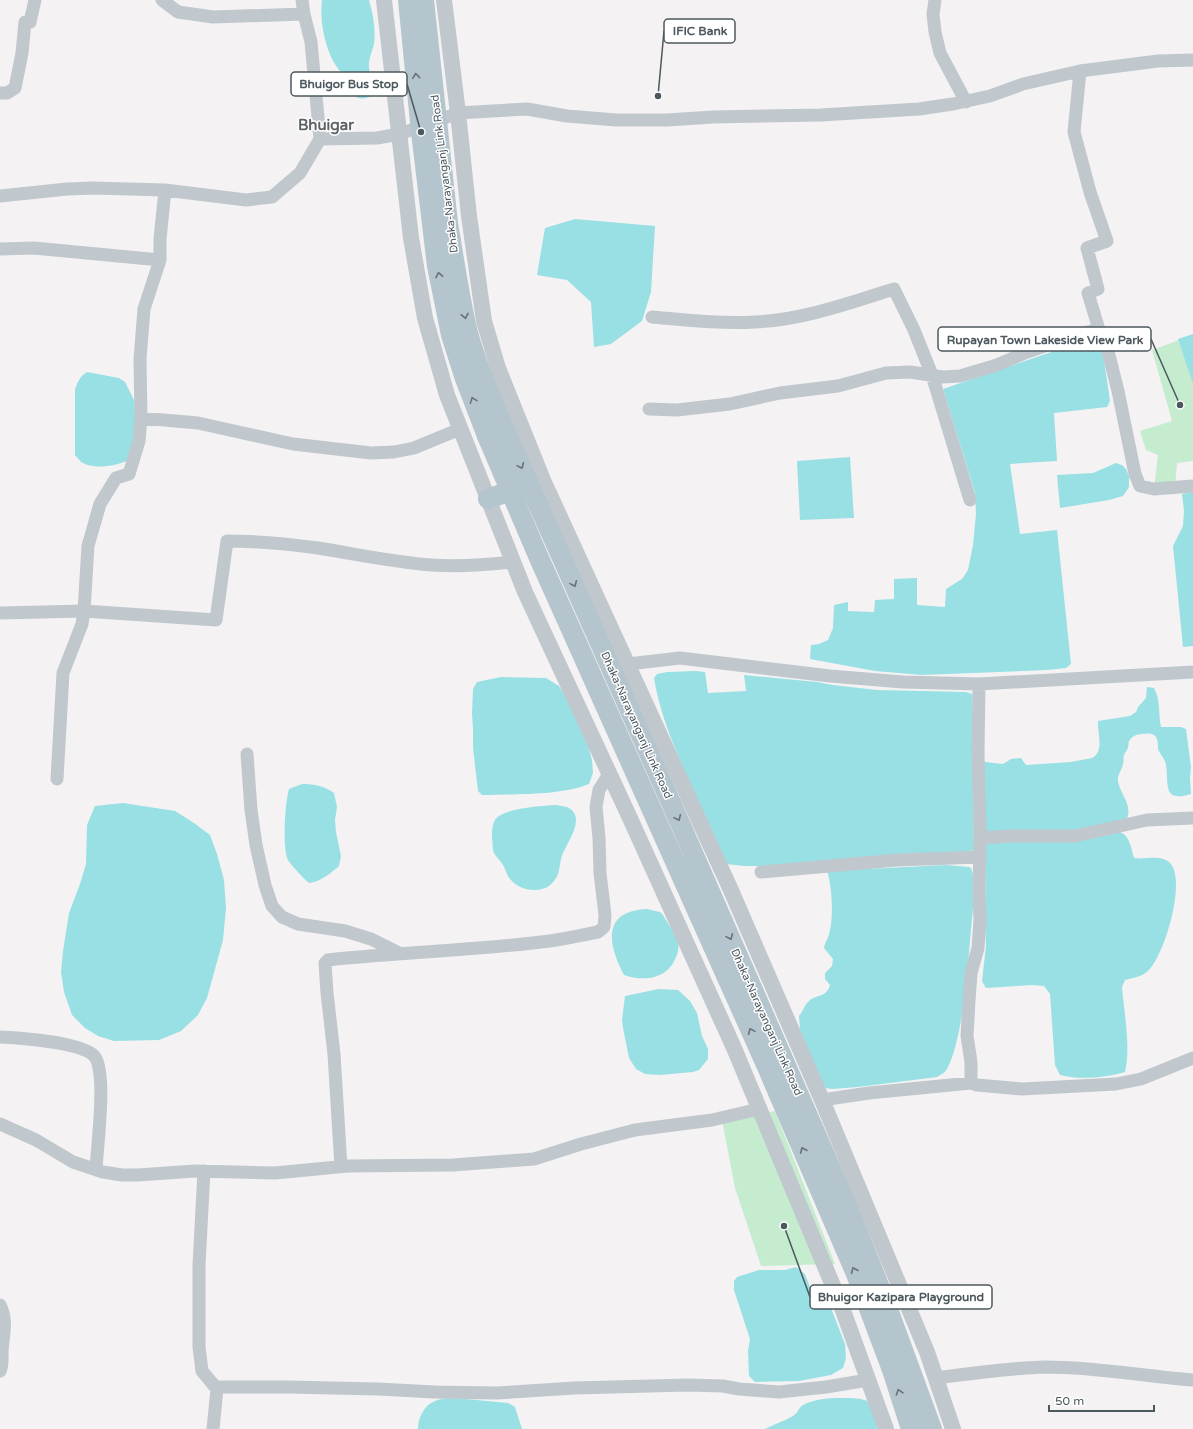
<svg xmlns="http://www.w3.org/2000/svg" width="1193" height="1429" viewBox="0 0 1193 1429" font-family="'Varela Round',sans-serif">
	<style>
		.green { fill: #c6eccf }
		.water { fill: #98e0e4 }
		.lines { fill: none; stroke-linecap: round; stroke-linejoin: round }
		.minor { stroke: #c0c8cd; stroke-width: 13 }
		.tertiary { stroke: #c0c8cd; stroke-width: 16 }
		.primary { stroke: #b5c5cd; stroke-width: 20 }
		.primary-bridge { stroke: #b5c5cd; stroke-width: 20 }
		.oneway { stroke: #66737a }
		.labels { text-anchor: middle; stroke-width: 3; stroke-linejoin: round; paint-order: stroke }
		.street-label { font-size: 11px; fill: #4c585e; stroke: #fff }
		.district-label { font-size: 15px; font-weight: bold; fill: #5f6366; stroke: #fff }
		.leader { fill: none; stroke: #4c585e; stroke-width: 1.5 }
		.callout-dot { fill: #4c585e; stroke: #fff; stroke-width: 1.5 }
		.callout { fill: #fff; stroke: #4c585e; stroke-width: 1.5 }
		.callout-label { font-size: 12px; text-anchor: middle; font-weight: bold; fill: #4c585e }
	</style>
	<rect width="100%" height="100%" fill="#f4f2f3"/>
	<!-- green -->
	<path class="green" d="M1193 335V461L1177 463 1175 488 1154 489 1158 455 1146 450 1140 431 1172 421 1152 350Z
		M775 1111 835 1264 761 1266 735 1188 722 1120Z"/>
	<!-- water -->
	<path class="water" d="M322 0H369C373 14 376 30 374 44 372 52 368 60 369 68 370 77 376 84 377 92 368 99 360 102 351 93L353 81C350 78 344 76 341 72 326 56 319 21 322 0Z
		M575 219 655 226 651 292 642 321 611 344 594 347 591 302 567 280 537 275 545 228Z
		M1193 334V384L1178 339Z
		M1094 342 1099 345 1103 353 1110 401 1107 407 1054 413 1057 461 1010 464 1020 534 1057 530 1071 664 1066 668 1047 670 922 675 875 671 810 659 811 645 819 644 828 640 833 628 834 605 848 602V611L874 612 875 600 894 599V579L917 578V605L945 607 946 589 962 579 968 570 973 545 976 514 975 493 943 389 1075 344Z
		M87 372 119 378 125 382 134 400 137 437 127 461C115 466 93 470 81 462 79 460 77 457 75 455V390C77 383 80 376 87 372Z
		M850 457 854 518 800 520 797 461Z
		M1116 463 1122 465 1126 469 1129 476V487L1123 496 1109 500 1060 508 1057 475 1093 473Z
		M1193 492V646L1183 647 1173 546 1183 526 1184 511 1182 494Z
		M695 671 705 672 708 693 746 691 744 675 817 682 833 685 877 690 966 692 972 694 974 850 967 852 766 866H744L726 864C715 838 703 812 691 785 676 751 660 716 654 678L657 674 667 672Z
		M501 677 546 678 559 686 571 705 587 741 592 760 593 773 589 784C563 795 519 794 490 795H482L478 791 473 748V729L472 713 473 689 477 682Z
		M1147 687 1154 688C1161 701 1158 714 1161 727H1181L1186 729 1191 767 1190 778 1191 794C1162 803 1169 784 1166 765 1165 758 1160 755 1158 749 1158 744 1158 738 1154 735 1149 732 1141 734 1136 735 1133 736 1131 738 1129 741 1128 742 1129 745 1128 747 1128 750 1125 752 1124 755 1123 757 1124 761 1123 764 1122 770 1117 775 1118 781 1120 795 1134 805 1126 821L1089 830 984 833 981 765 985 762 1003 764 1011 759 1021 758 1026 765 1071 762 1092 758C1105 751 1097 733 1098 721L1130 716 1136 712 1138 707 1146 698Z
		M302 784C315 784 324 786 334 793L337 807 335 820 336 832 341 856 339 866C331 873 320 882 309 883 305 880 290 864 288 860 282 848 285 802 289 789Z
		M123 803 175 811 194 823 210 835 217 854 224 880 226 908 223 940 207 998 198 1015 181 1031 159 1040 114 1041 98 1036 85 1028 72 1015 64 992 61 972 63 951 69 913 80 884 86 864 87 825 95 806Z
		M556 805C559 806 564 806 567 807 587 816 568 841 563 853 559 861 561 873 554 881 543 896 516 891 508 876 506 873 505 868 503 865 501 861 496 857 494 853 492 849 493 842 492 838 492 832 492 825 495 820 503 808 542 806 556 805Z
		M1120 832C1130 836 1131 848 1134 858 1144 860 1161 854 1170 863 1187 881 1164 956 1148 971 1141 977 1133 978 1125 980L1122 987C1124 1012 1131 1048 1125 1072 1104 1078 1081 1080 1060 1075L1055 1065 1050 994 1044 986 1032 985 986 988 982 981 986 946 985 918 986 842Z
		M946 865 970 867C978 877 972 916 971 930 968 962 966 994 960 1026 957 1040 954 1055 948 1067 945 1073 942 1074 937 1077L858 1087 833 1089 824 1088 800 1030 799 1016C803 1011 805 1004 810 1000 818 994 826 998 830 985L825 979V973L832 966 833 959 824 948C825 942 828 939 829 934 834 919 832 885 827 871Z
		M647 909 660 912 663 915C667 922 676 935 678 942 679 947 678 953 676 957 668 979 644 982 624 975 608 945 601 911 647 909Z
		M659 989 678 990 690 1001 697 1013 702 1036 708 1049V1059L699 1070 693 1072 660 1075 645 1074 636 1069 629 1058 623 1028 622 1020 625 996Z
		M796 1267 805 1274 810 1287 819 1294 831 1308 845 1344 846 1358 843 1368 831 1375 799 1381 755 1382 749 1376 748 1351 750 1339 734 1290V1281L737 1277 759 1270H785Z
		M840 1398C869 1398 874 1398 877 1429H765C775 1424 784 1421 793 1416 798 1413 799 1407 803 1405 814 1399 828 1398 840 1398Z
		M466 1399 508 1403 515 1407 522 1429H418C418 1418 424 1405 435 1401 443 1397 457 1399 466 1399Z"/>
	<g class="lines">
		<!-- minor -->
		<path class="minor" d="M162 0 178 12 213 17 304 14
			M302 0 304 14 311 42 320 139
			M935 0 933 14 935 32 940 53 966 102
			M1080 71 1074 132 1090 192 1107 241 1087 248 1098 289 1088 293 1100 333
			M0 93H7L15 88 22 53 25 22H30L35 0
			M0 196 67 189 93 188 165 190 246 200 272 197 300 173 320 139 377 138 400 134 458 113 527 109 567 116 616 120H667L713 117 821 115 919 109 953 104 990 96 1023 84 1080 71 1158 61 1193 60
			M0 249 34 248 160 260
			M652 317C686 320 720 324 755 322 803 320 849 303 894 289L914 330 932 375 970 500
			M649 409 677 410 730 404 780 393 838 386 886 373 910 372 943 377 960 376 997 365 1027 352 1079 334 1092 331 1100 333 1105 339 1118 391 1135 474 1140 486 1154 489 1193 486
			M141 418 198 423 293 444 371 453 394 452 414 448 460 429
			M0 613 84 611 216 620 227 541C257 541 288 544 318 548 356 554 393 562 432 565 459 567 486 565 513 562
			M628 664 680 658 830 676 903 682 979 684 1193 672
			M247 754 251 810 256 845 265 885 272 906 282 917 298 924 345 931 371 939 399 953
			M57 779 63 673 82 624 84 611 88 546 100 504 116 478 129 474 139 441 141 418 140 359 144 309 160 260V239L165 190
			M980 838 1011 836H1075L1147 820 1193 818
			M761 872 897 860 980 857
			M0 1037C19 1038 84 1042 95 1057 107 1075 97 1146 96 1170
			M971 1083V1062L967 1036 969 1001 971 973 978 948 980 920 979 893 980 833 978 752 979 684
			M822 1100 869 1093 971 1083 977 1085 1022 1089 1116 1084 1141 1079 1193 1058
			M0 1124 36 1140 73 1162 103 1172 122 1175H138L195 1171 275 1173 348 1166 453 1165 534 1159 581 1144 635 1130 712 1120 759 1109
			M341 1167 334 1054 327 993 325 963 328 960 336 959C407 952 479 950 550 941 566 939 582 935 598 932L604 927 605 915 600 873 599 838 596 807 599 790 609 774
			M204 1171 199 1265V1347L202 1371 217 1389
			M0 1305C8 1321 3 1335 2 1352 2 1359 3 1365 0 1371
			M936 1378C973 1373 1009 1368 1046 1367 1095 1367 1144 1376 1193 1380
			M213 1429 217 1389 220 1387H288L378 1389 435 1392 497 1393 574 1388 688 1385 723 1386 739 1389 779 1392 826 1387 868 1380"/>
		<!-- tertiary -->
		<path class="tertiary" d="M384 0 411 238 425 318 447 395 525 592 629 816 734 1048 841 1305 886 1429
			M444 0 458 113 469 216 484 321 498 368 543 480 730 888 822 1100 927 1352 953 1429"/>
		<!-- primary -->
		<path class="primary" d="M505 430 680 823 847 1205 882 1293 932 1429
			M487 436 539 558 767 1067 856 1274 892 1370 911 1429
			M488 499 510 491"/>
		<!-- primary-bridge -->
		<path class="primary-bridge" d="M408 0 421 132 437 266 451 335 465 379 487 436
			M424 0 448 223C454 258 459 294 467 329 476 364 491 397 505 430"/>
	</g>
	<!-- one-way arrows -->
	<defs><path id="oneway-chevron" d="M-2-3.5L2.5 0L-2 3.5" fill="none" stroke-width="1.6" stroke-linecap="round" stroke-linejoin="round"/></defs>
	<g class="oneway">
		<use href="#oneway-chevron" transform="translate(416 76) rotate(-96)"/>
		<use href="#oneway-chevron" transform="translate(439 275) rotate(-101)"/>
		<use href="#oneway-chevron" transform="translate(465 316) rotate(79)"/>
		<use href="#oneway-chevron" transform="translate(473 400) rotate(-111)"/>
		<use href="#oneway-chevron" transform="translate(521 466) rotate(66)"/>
		<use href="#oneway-chevron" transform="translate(574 584) rotate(66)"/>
		<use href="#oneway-chevron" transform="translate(678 818) rotate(66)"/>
		<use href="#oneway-chevron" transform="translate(730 937) rotate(66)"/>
		<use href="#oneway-chevron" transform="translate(751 1031) rotate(-114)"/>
		<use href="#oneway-chevron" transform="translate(803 1150) rotate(-113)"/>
		<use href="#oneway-chevron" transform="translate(854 1270) rotate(-113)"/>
		<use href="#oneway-chevron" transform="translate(899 1392) rotate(-108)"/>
	</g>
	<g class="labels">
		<!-- street labels -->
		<g class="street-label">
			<text transform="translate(444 174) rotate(-97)" y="4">Dhaka-Narayanganj Link Road</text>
			<text transform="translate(637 725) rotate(66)" y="4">Dhaka-Narayanganj Link Road</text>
			<text transform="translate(767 1022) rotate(66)" y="4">Dhaka-Narayanganj Link Road</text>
		</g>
		<!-- district labels -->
		<g class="district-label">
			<text x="326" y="130">Bhuigar</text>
		</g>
	</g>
	<!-- callouts -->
	<path class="leader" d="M658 96L664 31M421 132L407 84M1180 405L1151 339M784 1226L810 1297"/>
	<g class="callout-dot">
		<circle cx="658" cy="96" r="4"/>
		<circle cx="421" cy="132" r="4"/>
		<circle cx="1180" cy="405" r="4"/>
		<circle cx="784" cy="1226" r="4"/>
	</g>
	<g class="callout">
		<rect x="664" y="19" width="71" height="24" rx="4"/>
		<rect x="291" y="72" width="116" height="24" rx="4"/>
		<rect x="938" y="327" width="213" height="24" rx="4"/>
		<rect x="810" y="1285" width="182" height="24" rx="4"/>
	</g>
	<g class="callout-label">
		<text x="700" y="35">IFIC Bank</text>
		<text x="349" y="88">Bhuigor Bus Stop</text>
		<text x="1045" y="344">Rupayan Town Lakeside View Park</text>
		<text x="901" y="1301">Bhuigor Kazipara Playground</text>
	</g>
	<!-- scale -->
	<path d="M1049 1405v6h105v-6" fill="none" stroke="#4c585e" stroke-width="2"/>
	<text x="1055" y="1405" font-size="12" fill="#4c585e" stroke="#ffffff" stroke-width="3" paint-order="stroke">50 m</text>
</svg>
